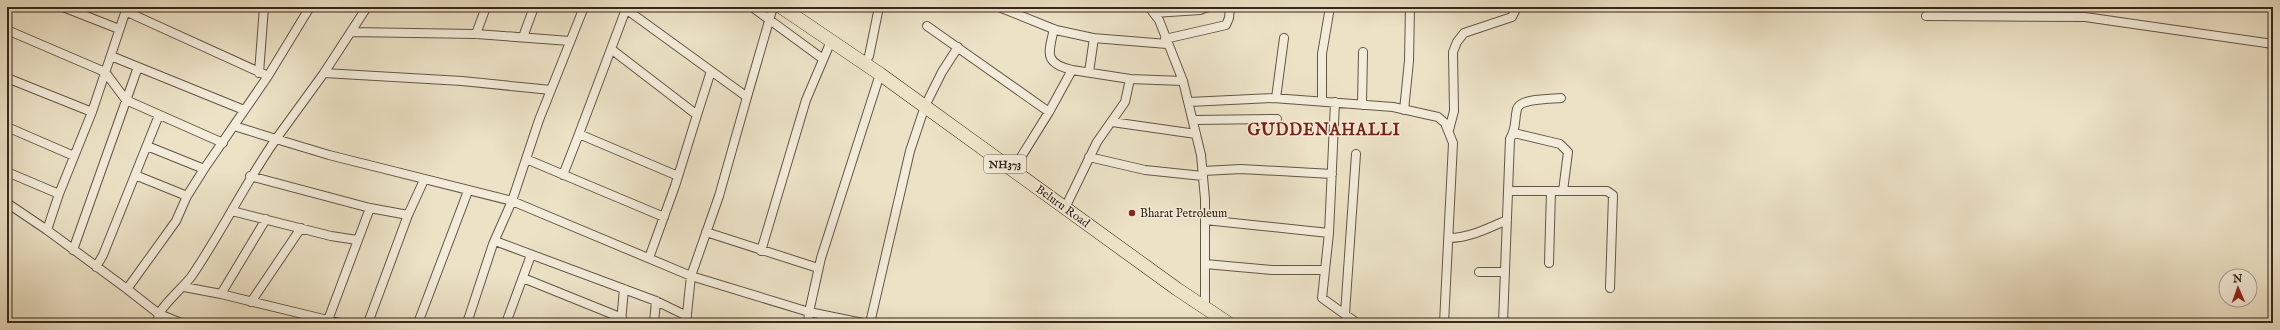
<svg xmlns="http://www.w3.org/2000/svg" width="2280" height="330" viewBox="0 0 2280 330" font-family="'IM FELL English',serif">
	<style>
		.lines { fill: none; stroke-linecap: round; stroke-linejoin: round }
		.minor-casing { stroke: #635646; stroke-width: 10 }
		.trunk-casing { stroke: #35271c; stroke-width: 14 }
		.minor { stroke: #f3ecda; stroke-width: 8 }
		.trunk { stroke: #ece2c6; stroke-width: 13 }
		.poi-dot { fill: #8f2418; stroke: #f3ecda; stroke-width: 1.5 }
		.labels { text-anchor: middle; stroke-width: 3; stroke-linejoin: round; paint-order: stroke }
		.shield { fill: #f3ecda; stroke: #6e6255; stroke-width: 1 }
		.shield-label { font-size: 11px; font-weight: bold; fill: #35271c }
		.street-label { font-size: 12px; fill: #35271c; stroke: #f3ecda }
		.poi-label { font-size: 12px; fill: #35271c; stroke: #f3ecda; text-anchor: start }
		.district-label { font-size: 16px; font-weight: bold; letter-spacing: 1px; fill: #7a1f14; stroke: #f3ecda }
	</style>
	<rect width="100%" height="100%" fill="#ece2c6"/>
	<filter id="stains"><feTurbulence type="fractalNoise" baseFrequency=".005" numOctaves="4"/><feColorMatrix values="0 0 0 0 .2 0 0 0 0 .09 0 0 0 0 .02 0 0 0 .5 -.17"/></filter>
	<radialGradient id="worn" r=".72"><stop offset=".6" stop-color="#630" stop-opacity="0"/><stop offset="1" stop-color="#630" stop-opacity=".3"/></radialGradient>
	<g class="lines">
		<!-- minor casing -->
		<g class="minor-casing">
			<path id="minor" d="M63 7 119 29
				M623 7 747 97 773 7
				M752 7 823 59
				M999 7 1056 30 1093 38 1167 44
				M1149 7 1159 20 1183 81 1201 155 1205 199V306
				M626 9 611 49 697 115 675 186 649 258
				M125 11 268 76
				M1154 13 1200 10 1208 7
				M1926 16 2085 17 2273 44
				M927 26 1049 112
				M1054 29C1048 54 1044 63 1072 70
				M7 30 105 72 126 100 223 143
				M351 32 476 34 570 41
				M476 34 486 7
				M523 37 534 7
				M1165 39 1226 25 1229 18 1230 7
				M111 56 244 110
				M864 63 869 56 879 7
				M1089 72 1094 38
				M259 73 264 7
				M324 73 462 81 551 90
				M7 78 92 112
				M1276 98 1284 38
				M1322 101V54L1330 7
				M1189 102 1273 98 1393 107 1438 117 1445 123 1453 143 1444 323
				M1335 102 1329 233 1322 298 1357 323
				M1362 105 1363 52
				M1404 110 1409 61 1410 7
				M697 115 711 71
				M1193 120 1277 119
				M1112 122 1196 134
				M234 126 276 139 324 73 367 7
				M7 127 74 156
				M1449 130 1454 111 1453 52 1457 42 1464 33 1512 17 1517 7
				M1514 133 1560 144 1568 152 1563 191
				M579 134 611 49
				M147 146 204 169
				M1089 157 1145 170 1203 176
				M526 159 664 217
				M1013 170 1049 112 1072 70 1130 79 1183 81
				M1203 171 1241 169 1332 174
				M7 172 59 194
				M135 175 187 196
				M563 175 579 134 678 176
				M250 176 370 208 408 215
				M1508 191H1607L1613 195 1610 288
				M7 203 47 230 127 289
				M1065 208 1097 142 1125 102 1130 79
				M232 211 331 236 357 240
				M1205 220 1329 233
				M47 230 59 194 92 112 127 7
				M706 232 818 268
				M1449 238C1469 238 1489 228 1507 220
				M495 241 656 301 687 316
				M73 250 138 67
				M761 251 806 100 831 41
				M1549 263 1551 191
				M1205 264 1272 270H1325
				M96 267 103 255 159 115
				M1479 272H1505
				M523 278 622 318
				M184 287 221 294 340 323
				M221 294 266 219
				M251 302 301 228
				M1345 314 1356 154
				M328 320 370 208
				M621 322 624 289
				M158 323C158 321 158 316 159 314 163 305 183 287 191 277 222 232 245 183 276 139L329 155 512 201 691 276 809 312 821 258 880 74
				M181 323 159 314 127 289 176 221 187 196 204 169 268 76 310 7
				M368 323 408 215 424 180
				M418 323 468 191
				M467 323 493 244 512 201 539 120 584 7
				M506 323 531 255
				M654 323 656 301
				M686 323 691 276 719 196 747 97
				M808 323 809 312 863 323
				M870 323 910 151 925 106 942 72 958 47
				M1503 323 1510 139C1517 127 1514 121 1517 109 1520 98 1551 99 1561 98"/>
		</g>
		<!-- trunk casing -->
		<g class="trunk-casing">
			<path id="trunk" d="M781 7 880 74 1177 289 1228 323"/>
		</g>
		<!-- minor -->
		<use href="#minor" class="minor"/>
		<!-- trunk -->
		<use href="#trunk" class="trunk"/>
	</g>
	<!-- markers -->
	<circle class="poi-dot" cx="1132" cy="213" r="4"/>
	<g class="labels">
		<!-- shield labels -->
		<rect class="shield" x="984" y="155" width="42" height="18" rx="3"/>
		<g class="shield-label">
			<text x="1005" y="168">NH373</text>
		</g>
		<!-- street labels -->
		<g class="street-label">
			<text transform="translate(1063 206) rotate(36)" y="4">Beluru Road</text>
		</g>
		<!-- poi labels -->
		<g class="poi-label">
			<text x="1140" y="217">Bharat Petroleum</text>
		</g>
		<!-- district labels -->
		<g class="district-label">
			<text x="1324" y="135">GUDDENAHALLI</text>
		</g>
	</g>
	<!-- margin -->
	<rect width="2280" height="330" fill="none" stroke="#ece2c6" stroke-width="24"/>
	<rect x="8" y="8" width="2264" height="314" fill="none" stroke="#35271c" stroke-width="2"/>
	<rect x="12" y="12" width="2256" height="306" fill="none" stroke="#35271c"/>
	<!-- north arrow -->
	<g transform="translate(2238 288) rotate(358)"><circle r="19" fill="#f3ecda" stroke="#a79d8e"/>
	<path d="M0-3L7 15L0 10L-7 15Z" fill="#8f2418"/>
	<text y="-6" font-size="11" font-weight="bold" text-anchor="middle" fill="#35271c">N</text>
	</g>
	<rect width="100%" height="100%" filter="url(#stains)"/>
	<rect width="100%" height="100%" fill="url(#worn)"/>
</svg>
